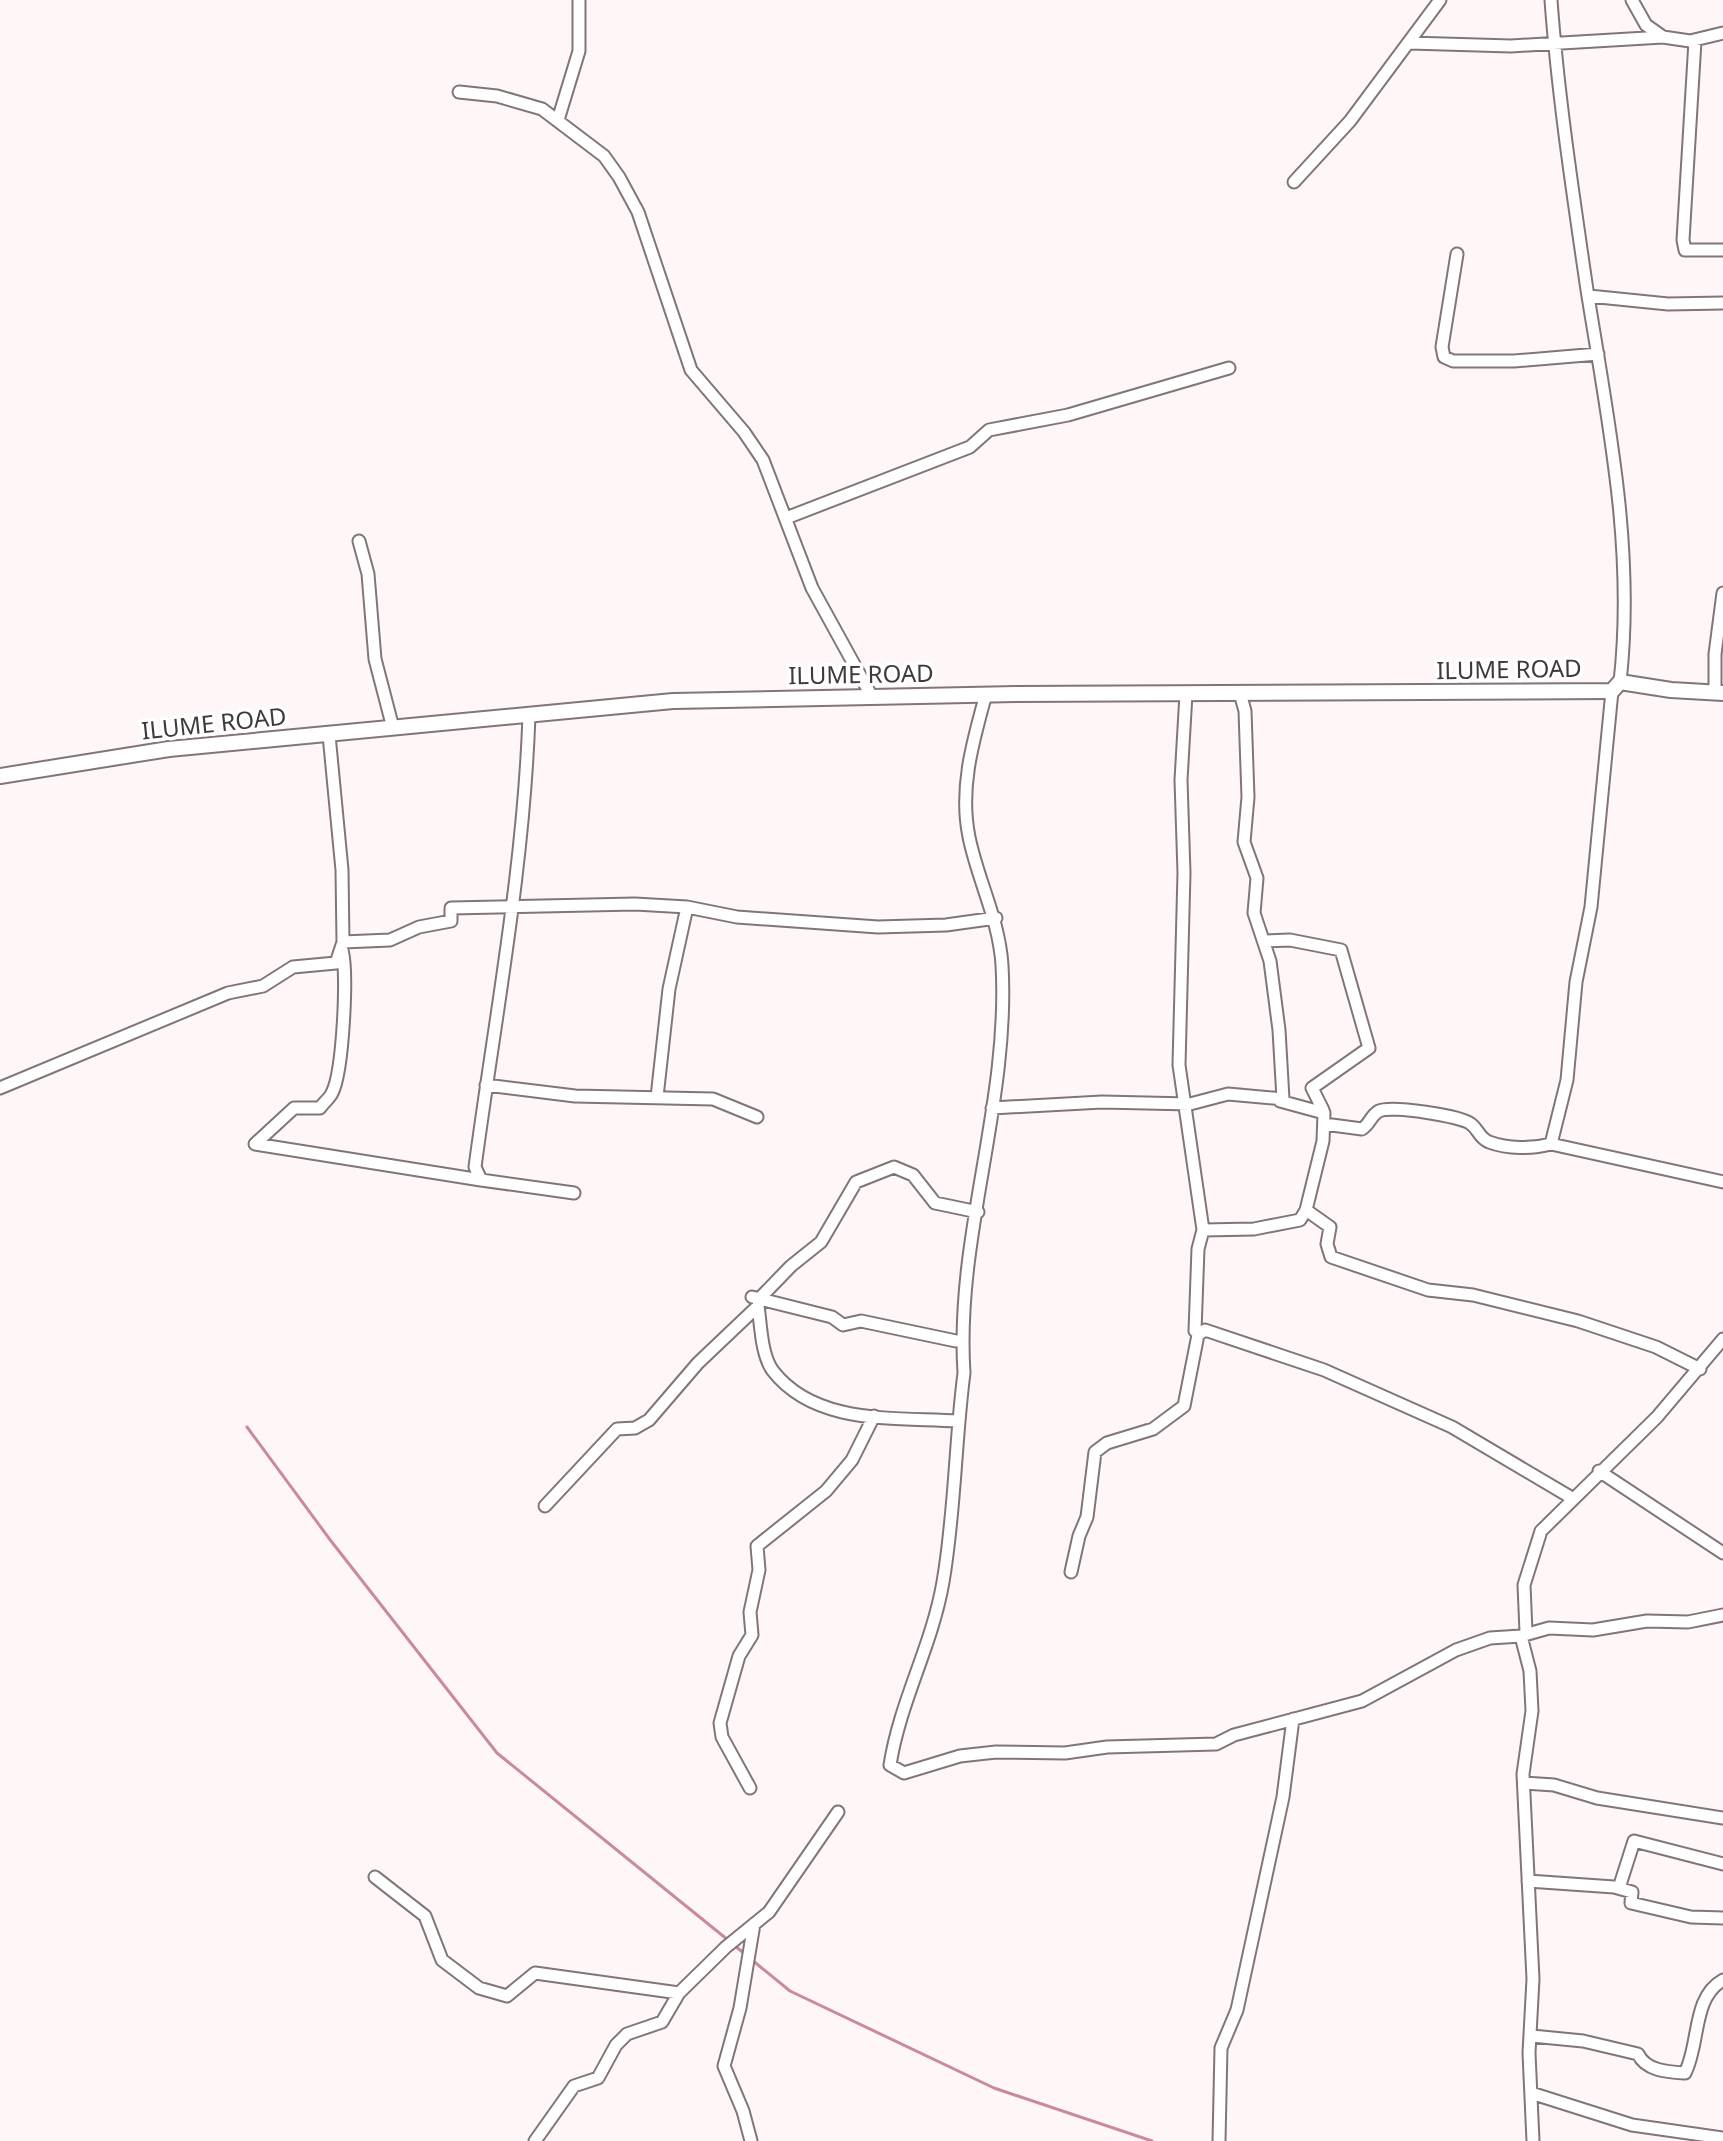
<svg xmlns="http://www.w3.org/2000/svg" width="1723" height="2141" viewBox="0 0 1723 2141" font-family="'Noto Sans',sans-serif">
	<style>
		.lines { fill: none; stroke-linecap: round; stroke-linejoin: round }
		.stream { stroke: #c98b99; stroke-width: 3 }
		.minor-casing { stroke: #827577; stroke-width: 15 }
		.tertiary-casing { stroke: #827577; stroke-width: 18 }
		.minor { stroke: #fff; stroke-width: 11 }
		.tertiary { stroke: #fff; stroke-width: 14 }
		.labels { text-anchor: middle; stroke-width: 7; stroke-linejoin: round; paint-order: stroke }
		.street-label { font-size: 24px; fill: #3f3a3b; stroke: #fff }
	</style>
	<rect width="100%" height="100%" fill="#fff6f7"/>
	<g class="lines">
		<!-- stream -->
		<path class="stream" d="M247 1427 331 1541 497 1753 728 1940
			M734 1945 746 1955
			M752 1960 790 1991 994 2088 1152 2141"/>
		<!-- minor casing -->
		<g class="minor-casing">
			<path id="minor" d="M1551 0C1558 96 1573 194 1587 290 1608 421 1635 549 1620 682
				M1663 37 1690 41 1723 33
				M1695 41 1683 240 1685 250H1723
				M1410 43 1511 46 1663 37 1646 25 1632 0
				M459 92 497 96 542 109 604 156 619 177 638 212 691 370 744 432 763 460 812 588 872 697
				M558 120 579 51V0
				M1294 182 1350 121 1440 0
				M1457 254 1442 347 1444 357 1453 361H1514L1598 354
				M1589 296 1668 304 1723 303
				M786 518 970 447 989 430 1068 415 1229 368
				M359 541 368 574 375 659 393 728
				M1612 691 1591 907 1576 982 1567 1080 1551 1144 1723 1182
				M1715 692V654L1723 593
				M986 694C973 741 959 788 969 837 978 881 999 919 1002 965 1010 1103 955 1237 964 1373 955 1442 955 1513 943 1582 932 1646 900 1701 890 1765L904 1773 960 1756 996 1752 1065 1753 1107 1747 1216 1744 1234 1735 1362 1701 1456 1650 1490 1638 1521 1636 1549 1628 1593 1630 1647 1621 1688 1622 1723 1615
				M1186 694 1181 780 1184 873 1179 1065 1203 1230 1198 1249 1195 1331
				M529 715C524 867 495 1017 475 1167L481 1180 574 1193
				M329 735 342 870 343 942
				M1265 941 1290 940 1341 950 1369 1048 1312 1088 1323 1110
				M342 950C348 973 343 1072 332 1093 330 1098 323 1103 320 1108H294L255 1144 481 1180
				M486 1085 575 1096 713 1099 757 1117
				M0 1088 228 993 263 986 293 967 336 963 343 942 390 940 419 927 451 921V908L635 904 687 907 737 917 878 927 946 925 996 918
				M657 1097 669 989 687 907
				M1280 1101 1324 1113 1323 1141 1306 1210 1330 1227 1327 1244 1331 1257 1428 1290 1473 1295 1578 1321 1656 1347 1700 1369
				M992 1108 1102 1102 1190 1104 1228 1094 1283 1099 1279 1030 1270 961 1254 913 1257 878 1244 842 1248 797 1245 711 1240 693
				M1324 1124 1362 1129C1370 1124 1371 1115 1379 1111 1391 1105 1461 1116 1471 1124 1479 1130 1479 1138 1489 1142 1508 1149 1532 1149 1551 1144
				M1203 1230 1254 1229 1300 1220 1306 1210
				M752 1297 832 1317 843 1325 861 1321 956 1341
				M758 1306C761 1325 761 1355 773 1371 816 1426 897 1417 958 1421
				M1599 1471 1723 1553
				M545 1506 617 1429 635 1428 649 1420 698 1363 758 1306 760 1298 791 1266 821 1242 856 1182 894 1167 913 1175 935 1203 978 1212
				M1071 1572 1079 1536 1087 1517 1095 1452 1107 1443 1153 1429 1184 1406 1196 1345 1198 1335 1205 1330 1324 1370 1452 1427 1572 1498
				M1526 1632 1524 1585 1541 1531 1657 1417 1723 1339
				M1521 1636 1530 1671 1532 1711 1523 1774 1533 1979 1529 2053 1533 2141
				M1524 1783 1554 1785 1597 1798 1723 1818
				M750 1788 722 1737 720 1723 739 1656 752 1635 750 1612 759 1570 757 1546 826 1491 852 1460 874 1416
				M375 1877 425 1916 442 1960 479 1988 507 1996 535 1973 679 1993 726 1947 769 1912 838 1812
				M1528 1881 1614 1887 1632 1892 1631 1903 1691 1917 1723 1918
				M1619 1888 1634 1841 1723 1864
				M1532 2036 1583 2041 1638 2054C1646 2071 1668 2072 1685 2073 1700 2044 1692 1997 1723 1980
				M1531 2093 1632 2125 1723 2138
				M535 2141 574 2086 598 2078 616 2045 627 2034 662 2022 679 1993
				M751 2141 743 2111 724 2066 740 2008 754 1924
				M1219 2141 1221 2048 1237 2010 1283 1797 1293 1719"/>
		</g>
		<!-- tertiary casing -->
		<g class="tertiary-casing">
			<path id="tertiary" d="M0 776 169 749 673 701 1016 694 1612 691 1620 682 1671 690 1723 693"/>
		</g>
		<!-- minor -->
		<use href="#minor" class="minor"/>
		<!-- tertiary -->
		<use href="#tertiary" class="tertiary"/>
	</g>
	<g class="labels">
		<!-- street labels -->
		<g class="street-label">
			<text transform="translate(1509 670) rotate(-1)" y="8">ILUME ROAD</text>
			<text transform="translate(861 675) rotate(-1)" y="8">ILUME ROAD</text>
			<text transform="translate(214 724) rotate(-6)" y="8">ILUME ROAD</text>
		</g>
	</g>
</svg>
